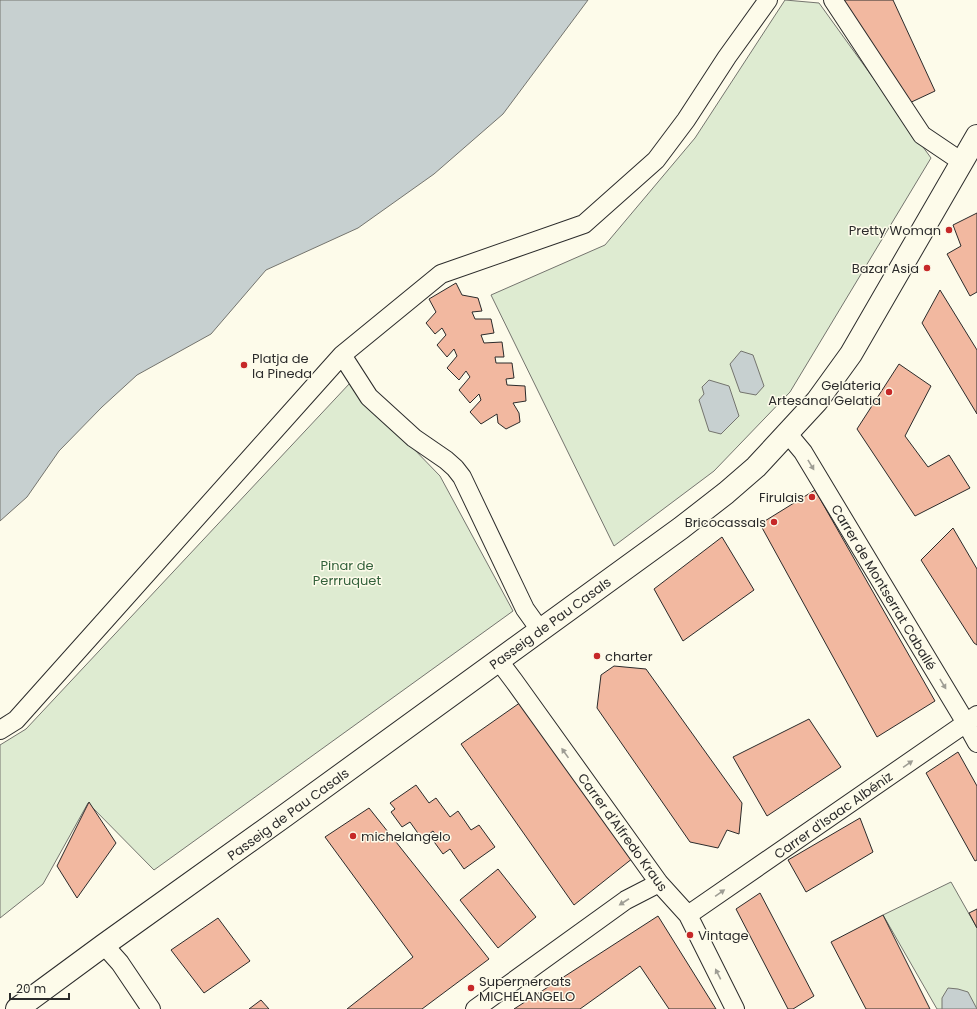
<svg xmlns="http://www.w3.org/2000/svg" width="977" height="1009" viewBox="0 0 977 1009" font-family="Poppins,sans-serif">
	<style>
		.green { fill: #deebd1; stroke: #74746e }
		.water { fill: #c7d0d0; stroke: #74746e }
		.building { fill: #f2b8a0; stroke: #2b2b2b }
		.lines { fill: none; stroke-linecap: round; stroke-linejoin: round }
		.street-casing { stroke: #2b2b2b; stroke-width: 20 }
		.secondary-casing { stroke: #2b2b2b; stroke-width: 24 }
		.street { stroke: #fdfbea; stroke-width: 18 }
		.secondary { stroke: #fdfbea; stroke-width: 22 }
		.oneway { fill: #9e9d94 }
		.poi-dot { fill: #c62828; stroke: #fdfbea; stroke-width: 1.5 }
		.labels { text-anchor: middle; stroke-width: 3; stroke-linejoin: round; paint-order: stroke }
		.poi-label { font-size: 13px; fill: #2b2b2b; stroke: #fdfbea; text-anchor: end }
		.park-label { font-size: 13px; fill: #34623c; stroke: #fdfbea }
		.street-label { font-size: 13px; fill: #2b2b2b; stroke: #fdfbea }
	</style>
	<rect width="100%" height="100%" fill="#fdfbea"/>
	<!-- green -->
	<path class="green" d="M785 0 819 3 931 158 790 392 714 471 614 546 491 295 605 245 695 138Z
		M350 383 440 476 513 611 154 870 88 803 43 884 0 918V745L26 729Z
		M951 882 977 928V1009H937L883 915Z"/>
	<!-- water -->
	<path class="water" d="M0 0H588L503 114 434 174 358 228 266 270 211 334 137 375 102 407 59 451 27 497 0 521Z
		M741 351 753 355 764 386 756 395 740 392 730 364Z
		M709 380 729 386 739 416 721 434 709 431 699 400 704 394 702 387Z
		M948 988 958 989 968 992 977 1009H942V998Z"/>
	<!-- building -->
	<path class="building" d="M833 0H893L935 91 903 106Z
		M977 213V292L970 296 947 254 961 246 953 225Z
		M456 283 462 295 478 298 482 311 472 312 475 319H491L494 333 481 335 484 343 502 342 504 357H495L496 363H512L514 378 506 379 507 385 525 386 526 401 513 403 519 413 520 422 506 429 498 423 497 414 481 424 470 412 481 400 479 394 470 403 459 390 470 377 466 371 459 380 447 368 457 356 454 349 447 357 437 345 446 335 442 328 435 334 426 323 436 312 429 299Z
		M940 290 977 350V414L922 323Z
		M899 364 931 386 905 436 928 467 949 455 970 488 915 516 857 429Z
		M815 490 935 701 877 737 760 524Z
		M953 528 977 569V645L974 643 921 560Z
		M722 537 754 590 683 641 654 589Z
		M614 666 646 669 742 803 739 834 727 830 718 848 690 842 597 708 601 675Z
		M521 702 633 858 574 905 461 744Z
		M809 719 841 767 767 816 733 757Z
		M958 752 977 786V860L975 861 926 773Z
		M416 785 429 803 436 798 450 817 458 811 471 830 479 825 495 847 464 869 450 849 443 854 432 839 437 836 433 831 422 839 410 822 402 827 391 812 395 809 390 803Z
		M89 802 116 843 77 898 57 866Z
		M369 808 489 959 422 1009H347L413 957 325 837Z
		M860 818 873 852 806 892 788 860Z
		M498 869 536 917 498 948 460 900Z
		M760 893 814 996 793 1009H788L736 909Z
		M977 909V928L969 913Z
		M883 915 930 1009H866L831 942Z
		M658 916 716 1009H669L640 966 580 1009H514Z
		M218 918 250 961 204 993 171 950Z
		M261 1000 269 1009H249Z"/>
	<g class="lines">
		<!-- street casing -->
		<g class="street-casing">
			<path id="street" d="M833 0 922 135 962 162
				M342 355 369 397 414 438 446 460 455 468 462 477 525 609 540 630
				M788 434 803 452 966 723 977 743
				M499 661 514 681 659 883 688 915 735 1009
				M0 730 16 720 342 355 441 274 584 224 656 160 686 120 727 57 768 0
				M688 915 966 723 977 715
				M104 945 120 963 151 1009
				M475 1009 626 900 659 883"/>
		</g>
		<!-- secondary casing -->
		<g class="secondary-casing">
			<path id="secondary" d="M17 1009 104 945 283 817 681 528 726 493 756 467 817 401 851 354 977 136"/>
		</g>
		<!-- street -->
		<use href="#street" class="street"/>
		<!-- secondary -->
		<use href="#secondary" class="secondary"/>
	</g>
	<!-- one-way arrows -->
	<defs><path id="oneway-solid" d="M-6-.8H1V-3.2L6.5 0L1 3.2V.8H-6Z"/></defs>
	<g class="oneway">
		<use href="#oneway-solid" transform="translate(811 465) rotate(59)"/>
		<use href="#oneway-solid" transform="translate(943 684) rotate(59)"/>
		<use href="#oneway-solid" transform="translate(565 753) rotate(-125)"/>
		<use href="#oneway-solid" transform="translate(908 764) rotate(-35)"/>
		<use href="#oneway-solid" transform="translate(720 893) rotate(-35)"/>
		<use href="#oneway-solid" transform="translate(624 902) rotate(147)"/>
		<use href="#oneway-solid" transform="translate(718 974) rotate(-117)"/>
	</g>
	<!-- markers -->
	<g class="poi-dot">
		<circle cx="949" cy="230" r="4"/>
		<circle cx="927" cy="268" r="4"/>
		<circle cx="244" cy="365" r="4"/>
		<circle cx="889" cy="392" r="4"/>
		<circle cx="812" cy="497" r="4"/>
		<circle cx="774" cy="522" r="4"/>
		<circle cx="597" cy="656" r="4"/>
		<circle cx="353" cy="836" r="4"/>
		<circle cx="690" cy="935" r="4"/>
		<circle cx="471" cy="988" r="4"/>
	</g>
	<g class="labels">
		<!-- poi labels -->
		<g class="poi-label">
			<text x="941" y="235">Pretty Woman</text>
			<text x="919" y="273">Bazar Asia</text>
			<text x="252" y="363" text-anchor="start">Platja de<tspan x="252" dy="15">la Pineda</tspan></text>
			<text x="881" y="390">Gelateria<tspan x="881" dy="15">Artesanal Gelatia</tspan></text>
			<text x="804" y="502">Firulais</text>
			<text x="766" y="527">Bricocassals</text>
			<text x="605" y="661" text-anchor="start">charter</text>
			<text x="361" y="841" text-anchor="start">michelangelo</text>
			<text x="698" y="940" text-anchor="start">Vintage</text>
			<text x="479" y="986" text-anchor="start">Supermercats<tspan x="479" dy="15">MICHELANGELO</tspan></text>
		</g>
		<!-- park labels -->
		<g class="park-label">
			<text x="347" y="570">Pinar de<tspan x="347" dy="15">Perrruquet</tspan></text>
		</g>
		<!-- street labels -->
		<g class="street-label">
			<text transform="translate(884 587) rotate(59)" y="5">Carrer de Montserrat Caballé</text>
			<text transform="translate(550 623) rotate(-36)" y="5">Passeig de Pau Casals</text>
			<text transform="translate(288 814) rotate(-36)" y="5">Passeig de Pau Casals</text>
			<text transform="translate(833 815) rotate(-35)" y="5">Carrer d'Isaac Albéniz</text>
			<text transform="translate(623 832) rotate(54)" y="5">Carrer d'Alfredo Kraus</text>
		</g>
	</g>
	<!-- scale -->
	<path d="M10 993v6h59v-6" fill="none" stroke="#2b2b2b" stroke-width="2"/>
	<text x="16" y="993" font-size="12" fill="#2b2b2b" stroke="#fdfbea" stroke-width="3" paint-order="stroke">20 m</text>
</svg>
